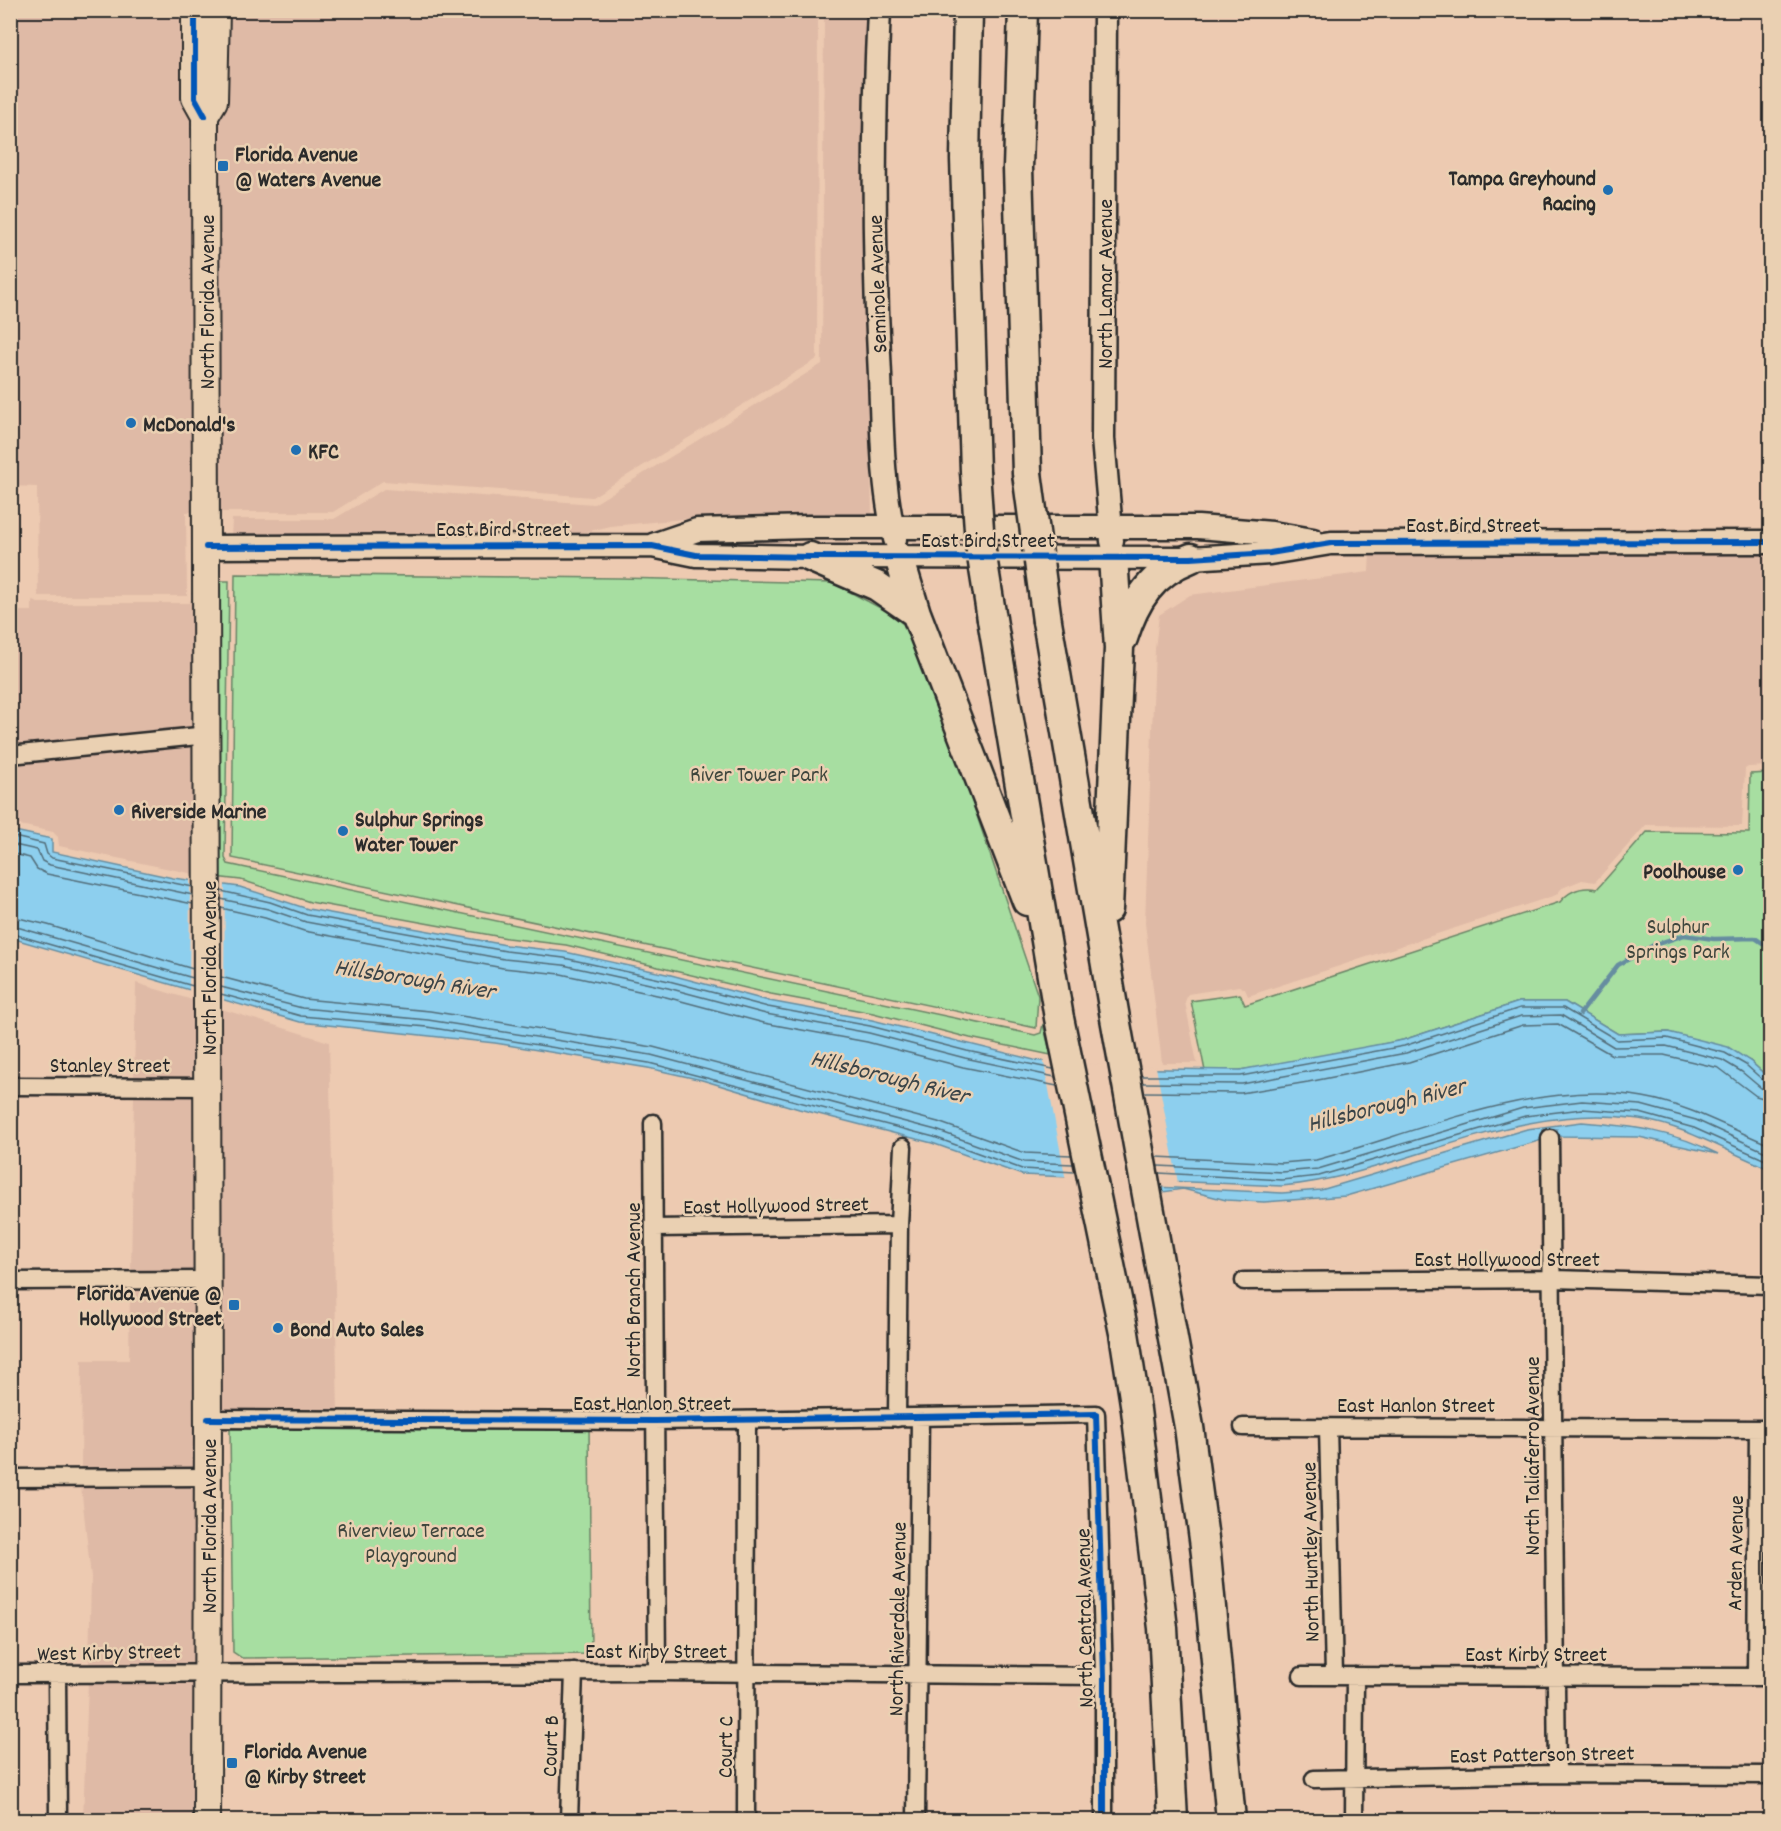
<svg xmlns="http://www.w3.org/2000/svg" width="1781" height="1831" viewBox="0 0 1781 1831" font-family="Dekko,sans-serif">
	<style>
		.built { fill: #dfbaa6 }
		.green { fill: #a7dea1; stroke: #698466; stroke-width: 1.5 }
		.water { fill: #8dcfee; stroke: #668da0; stroke-width: 1.5 }
		.pier { fill: #edcab1 }
		.lines { fill: none; stroke-linecap: round; stroke-linejoin: round }
		.shore { stroke: #526d79; stroke-width: 1.5 }
		.stream { stroke: #668da0; stroke-width: 4.5 }
		.street-casing { stroke: #2b2b2b; stroke-width: 21 }
		.secondary-casing { stroke: #2b2b2b; stroke-width: 27 }
		.primary-casing { stroke: #2b2b2b; stroke-width: 30 }
		.highway-casing { stroke: #2b2b2b; stroke-width: 33 }
		.street { stroke: #ead0b2; stroke-width: 16 }
		.secondary { stroke: #ead0b2; stroke-width: 22 }
		.primary { stroke: #ead0b2; stroke-width: 26 }
		.highway { stroke: #ead0b2; stroke-width: 28 }
		.highway-bridge-casing { stroke: #2b2b2b; stroke-width: 33; stroke-linecap: butt }
		.highway-bridge { stroke: #ead0b2; stroke-width: 28 }
		.cycleway-casing { stroke: #ead0b2; stroke-width: 10 }
		.cycleway { stroke: #0057b8; stroke-width: 6 }
		.poi-dot { fill: #1f6fb2; stroke: #ead0b2; stroke-width: 2 }
		.labels { text-anchor: middle; stroke-width: 5; stroke-linejoin: round; paint-order: stroke }
		.poi-label { font-size: 22px; font-weight: bold; fill: #2b2b2b; stroke: #ead0b2; text-anchor: start }
		.street-label { font-size: 22px; fill: #2b2b2b; stroke: #ead0b2 }
		.park-label { font-size: 22px; fill: #3e463d; stroke: #ead0b2 }
		.water-label { font-size: 24px; font-style: italic; fill: #3a4448; stroke: #ead0b2 }
	</style>
	<rect width="100%" height="100%" fill="#edcab1"/>
	<filter id="ink" filterUnits="userSpaceOnUse"><feTurbulence type="fractalNoise" baseFrequency=".0167" numOctaves="2"/><feDisplacementMap in="SourceGraphic" scale="12" xChannelSelector="R" yChannelSelector="G"/><feConvolveMatrix kernelMatrix="1 2 1 2 8 2 1 2 1" color-interpolation-filters="sRGB"/></filter>
	<g filter="url(#ink)">
		<!-- built -->
		<path class="built" d="M11 11H818L817 359 592 497 383 481 333 512H186L187 596H38L37 487 11 486Z
			M824 11H870L865 193 872 518 683 519 611 526 564 537 231 538 232 519H334L384 489 594 504 822 364Z
			M192 520H196L200 727 11 747 10 611H32V600L38 603H189L193 596Z
			M1770 550V766L1748 767 1745 769 1742 826 1646 825 1595 882 1582 880 1562 888 1556 895 1248 996 1245 989 1239 986 1188 994 1185 1002 1197 1063H1162L1145 923 1155 649 1159 615 1190 595 1369 572 1370 552Z
			M201 744 199 875 59 846 58 837 53 832 11 823V764Z
			M136 983 199 1002 201 1078H134Z
			M215 1007 329 1042 338 1411 216 1410Z
			M134 1095H201V1272H131Z
			M130 1289H201V1469H81L82 1360H129Z
			M81 1486H201L200 1664 89 1665 91 1577Z
			M200 1681V1820H83L88 1682Z"/>
		<!-- green -->
		<path class="green" d="M235 574 619 578 833 583 886 611 915 633 1038 996 1036 1028 232 858Z
			M215 581H229L225 858 228 864 1035 1035 1041 1033 1043 1024 1051 1055 970 1038 873 1013 771 994 566 945 507 938 310 902 241 880 215 877Z
			M1770 773V1079L1750 1061 1692 1039 1668 1032 1618 1034 1565 1002H1519L1403 1040 1304 1060 1240 1070 1205 1071 1191 1001 1240 994 1245 1005 1560 902C1570 890 1582 886 1597 889L1647 832 1749 833 1750 774Z
			M589 1425 591 1654 242 1658 233 1652 230 1429Z"/>
		<!-- water -->
		<path class="water" d="M10 830 52 839V852L173 878 240 887 308 909 506 945 565 952 671 975 769 1001 872 1020 1034 1060 1094 1068 1240 1070 1403 1040 1519 1002H1565L1618 1034 1668 1032 1728 1047 1750 1061 1770 1079V1169C1727 1152 1686 1126 1639 1119 1514 1100 1403 1175 1282 1186L1022 1175 932 1143 799 1109 702 1080 648 1068 495 1043 300 1022 11 938Z
			M1582 1122C1633 1126 1673 1131 1718 1154L1639 1137 1558 1136 1557 1129H1543L1542 1140 1346 1196 1264 1202 1226 1200 1183 1189 1156 1193 1155 1187 1282 1193 1321 1190 1527 1129Z"/>
		<!-- pier -->
		<path class="pier" d="M190 878 225 882 224 1004 189 994Z
			M1043 1058 1094 1065 1156 1067 1178 1183 1066 1181Z"/>
		<g class="lines">
			<!-- shore -->
			<path class="shore" d="M10 836 44 844 47 854 52 858 193 887
				M10 844 37 850 42 861 50 865 193 895
				M10 853 30 858 37 869 47 874 193 904
				M221 891 270 902 307 915 506 951 564 958 669 981 768 1007 870 1026 967 1051 1053 1069
				M221 899 268 909 306 922 504 959 563 965 668 988 766 1014 869 1033 965 1058 1055 1077
				M221 908 265 918 304 931 503 968 561 974 666 997 764 1023 867 1042 963 1067 1057 1086
				M10 916 48 925 193 969
				M10 925 193 978
				M10 933 193 986
				M221 977 304 999 430 1011 653 1047 938 1122 1025 1153 1071 1155
				M221 987 302 1008 428 1020 651 1055 936 1130 1024 1162 1073 1164
				M221 994 301 1016 427 1027 649 1063 934 1137 1022 1169 1075 1172
				M1141 1076H1241L1404 1046 1520 1008H1563L1617 1040 1667 1038 1725 1053 1746 1065 1765 1082 1770 1083
				M1143 1083 1242 1084 1406 1053 1521 1016 1561 1015 1614 1047 1666 1046 1722 1060 1742 1072 1761 1088 1770 1091
				M1144 1092 1241 1093 1308 1082 1409 1062 1523 1025 1558 1024 1612 1055H1664L1719 1068 1756 1096 1770 1100
				M1156 1157 1282 1163 1316 1160C1419 1132 1536 1078 1643 1097 1689 1105 1728 1128 1770 1145
				M1158 1166 1282 1172 1318 1169 1523 1108 1582 1101 1641 1105 1696 1120 1770 1154
				M1159 1173 1282 1180 1319 1176 1525 1116 1582 1109 1640 1113 1694 1128 1770 1162"/>
			<!-- stream -->
			<path class="stream" d="M1580 1014 1618 965 1654 945 1684 935 1714 939 1755 938 1770 948"/>
			<!-- street casing -->
			<g class="street-casing">
				<path id="street" d="M10 755 208 735
					M10 1086 209 1087
					M653 1123 657 1672
					M1550 1138 1557 1774
					M654 1228 899 1225
					M10 1281 209 1280
					M1244 1281 1553 1279 1770 1285
					M897 1418 899 1225 903 1147
					M208 1419 655 1421 1096 1414 1104 1676V1820
					M1243 1427 1770 1429
					M1328 1427 1334 1675
					M10 1478 208 1477
					M10 1674 657 1672 1104 1676
					M57 1674 58 1820
					M1302 1676 1770 1677
					M1756 1677 1758 1429
					M1314 1779 1557 1774 1770 1775
					M569 1820 574 1672
					M746 1820 747 1420
					M916 1820 920 1417
					M1354 1820 1355 1676"/>
			</g>
			<!-- secondary casing -->
			<g class="secondary-casing">
				<path id="secondary" d="M879 10C873 133 873 253 880 375 882 429 882 486 895 539
					M1105 10 1103 439 1112 541
					M653 545 697 530 808 527H1198L1272 533 1313 540
					M206 547 652 546 696 555 810 557 1191 558 1270 553 1331 543 1770 542"/>
			</g>
			<!-- primary casing -->
			<g class="primary-casing">
				<path id="primary" d="M195 10V98L205 116C205 684 210 1252 207 1820
					M205 116 214 101 216 10"/>
			</g>
			<!-- highway casing -->
			<g class="highway-casing">
				<path id="highway" d="M968 10 965 159 975 471
					M1023 10 1018 168 1027 473
					M810 557 877 586 916 613
					M899 557 916 613 1027 901
					M992 619 1059 1018 1124 1333 1136 1410 1163 1628 1173 1820
					M1047 621 1115 1018 1189 1427 1206 1554 1231 1820
					M1123 638C1135 600 1152 573 1191 558
					M1108 909 1119 648 1113 557"/>
			</g>
			<!-- street -->
			<use href="#street" class="street"/>
			<!-- secondary -->
			<use href="#secondary" class="secondary"/>
			<!-- primary -->
			<use href="#primary" class="primary"/>
			<!-- highway -->
			<use href="#highway" class="highway"/>
			<!-- highway-bridge casing -->
			<g class="highway-bridge-casing">
				<path id="highway-bridge" d="M975 471 980 544 992 619
					M1027 473 1047 621"/>
			</g>
			<!-- highway-bridge -->
			<use href="#highway-bridge" class="highway-bridge"/>
			<!-- cycleway casing -->
			<g class="cycleway-casing">
				<path id="cycleway" d="M195 10V98L205 116
					M206 547 652 546 696 555 810 557 1191 558 1270 553 1331 543 1770 542
					M208 1419 655 1421 1096 1414 1104 1676V1820"/>
			</g>
			<!-- cycleway -->
			<use href="#cycleway" class="cycleway"/>
		</g>
	</g>
	<!-- markers -->
	<g class="poi-dot">
		<rect x="217" y="160" width="12" height="12" rx="3"/>
		<circle cx="1608" cy="190" r="6"/>
		<circle cx="131" cy="423" r="6"/>
		<circle cx="296" cy="450" r="6"/>
		<circle cx="119" cy="810" r="6"/>
		<circle cx="343" cy="831" r="6"/>
		<circle cx="1738" cy="870" r="6"/>
		<rect x="228" y="1299" width="12" height="12" rx="3"/>
		<circle cx="278" cy="1328" r="6"/>
		<rect x="226" y="1757" width="12" height="12" rx="3"/>
	</g>
	<g class="labels">
		<!-- poi labels -->
		<g class="poi-label">
			<text x="235" y="161">Florida Avenue<tspan x="235" dy="25">@ Waters Avenue</tspan></text>
			<text x="1596" y="185" text-anchor="end">Tampa Greyhound<tspan x="1596" dy="25">Racing</tspan></text>
			<text x="143" y="431">McDonald's</text>
			<text x="308" y="458">KFC</text>
			<text x="131" y="818">Riverside Marine</text>
			<text x="355" y="826">Sulphur Springs<tspan x="355" dy="25">Water Tower</tspan></text>
			<text x="1726" y="878" text-anchor="end">Poolhouse</text>
			<text x="222" y="1300" text-anchor="end">Florida Avenue @<tspan x="222" dy="25">Hollywood Street</tspan></text>
			<text x="290" y="1336">Bond Auto Sales</text>
			<text x="244" y="1758">Florida Avenue<tspan x="244" dy="25">@ Kirby Street</tspan></text>
		</g>
		<!-- street labels -->
		<g class="street-label">
			<text transform="translate(876 284) rotate(-92)" y="8">Seminole Avenue</text>
			<text transform="translate(1104 284) rotate(-90)" y="8">North Lamar Avenue</text>
			<text transform="translate(206 302) rotate(-90)" y="8">North Florida Avenue</text>
			<text x="1473" y="532">East Bird Street</text>
			<text x="503" y="536">East Bird Street</text>
			<text x="988" y="547">East Bird Street</text>
			<text transform="translate(208 968) rotate(-90)" y="8">North Florida Avenue</text>
			<text x="110" y="1072">Stanley Street</text>
			<text transform="translate(776 1204) rotate(-1)" y="8">East Hollywood Street</text>
			<text x="1507" y="1266">East Hollywood Street</text>
			<text transform="translate(632 1290) rotate(-90)" y="8">North Branch Avenue</text>
			<text x="652" y="1410">East Hanlon Street</text>
			<text x="1416" y="1412">East Hanlon Street</text>
			<text transform="translate(1531 1456) rotate(-90)" y="8">North Taliaferro Avenue</text>
			<text transform="translate(208 1526) rotate(-90)" y="8">North Florida Avenue</text>
			<text transform="translate(1309 1552) rotate(-91)" y="8">North Huntley Avenue</text>
			<text transform="translate(1734 1553) rotate(-89)" y="8">Arden Avenue</text>
			<text transform="translate(1083 1618) rotate(-91)" y="8">North Central Avenue</text>
			<text transform="translate(896 1619) rotate(-89)" y="8">North Riverdale Avenue</text>
			<text x="656" y="1658">East Kirby Street</text>
			<text transform="translate(109 1651) rotate(-1)" y="8">West Kirby Street</text>
			<text x="1536" y="1661">East Kirby Street</text>
			<text transform="translate(549 1746) rotate(-88)" y="8">Court B</text>
			<text transform="translate(724 1747) rotate(-89)" y="8">Court C</text>
			<text transform="translate(1542 1753) rotate(-1)" y="8">East Patterson Street</text>
		</g>
		<!-- park labels -->
		<g class="park-label">
			<text x="759" y="781">River Tower Park</text>
			<text x="1678" y="933">Sulphur<tspan x="1678" dy="25">Springs Park</tspan></text>
			<text x="411" y="1537">Riverview Terrace<tspan x="411" dy="25">Playground</tspan></text>
		</g>
		<!-- water labels -->
		<g class="water-label">
			<text transform="translate(415 978) rotate(9)" y="8">Hillsborough River</text>
			<text transform="translate(890 1076) rotate(14)" y="8">Hillsborough River</text>
			<text transform="translate(1386 1104) rotate(-14)" y="8">Hillsborough River</text>
		</g>
	</g>
	<!-- margin -->
	<rect width="1781" height="1831" fill="none" stroke="#ead0b2" stroke-width="36"/>
	<rect x="18" y="18" width="1745" height="1795" fill="none" stroke="#2b2b2b" stroke-width="2" filter="url(#ink)"/>
</svg>
